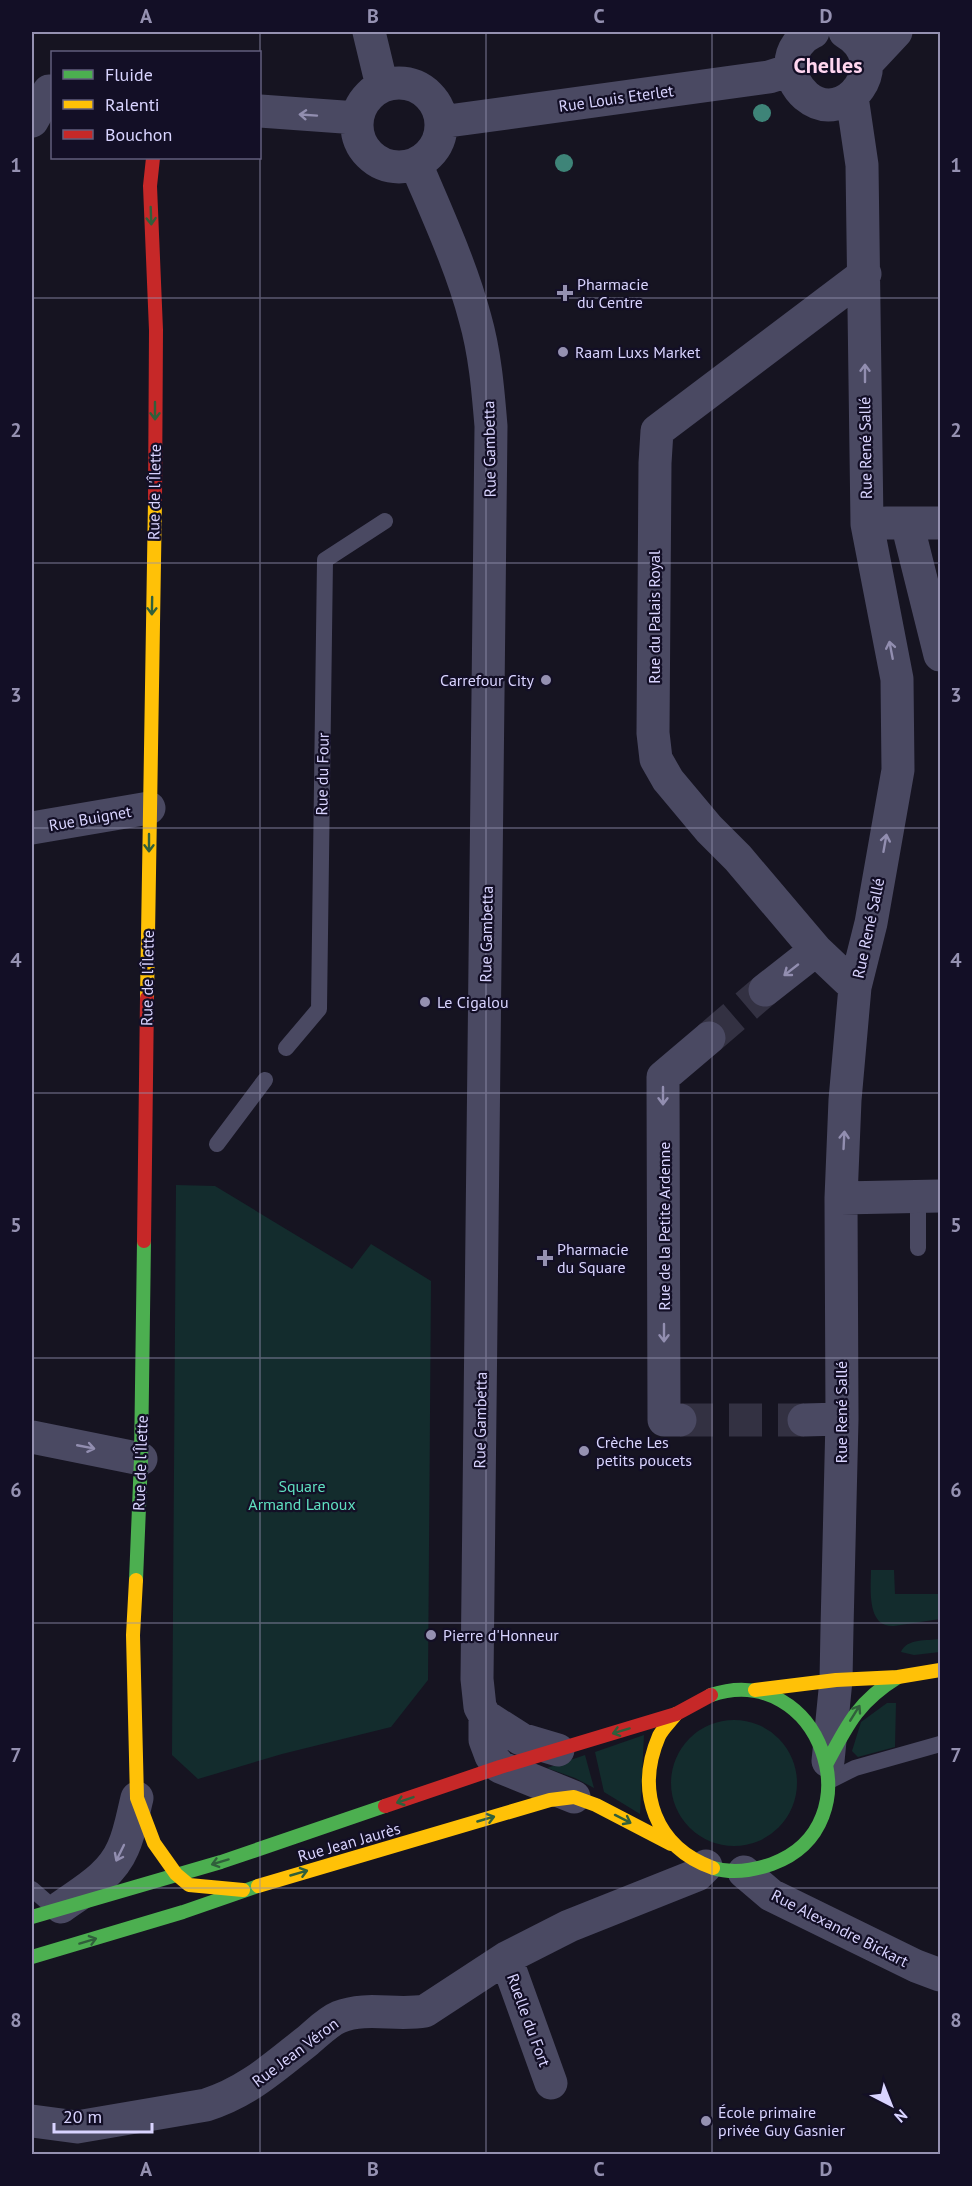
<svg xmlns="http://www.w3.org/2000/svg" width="972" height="2186" viewBox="0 0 972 2186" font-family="'PT Sans',sans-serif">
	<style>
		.green { fill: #132c2d }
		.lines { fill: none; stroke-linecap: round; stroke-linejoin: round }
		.street-tunnel { stroke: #333142; stroke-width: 33; stroke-dasharray: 33 16; stroke-linecap: butt }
		.lane { stroke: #4a4962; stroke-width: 16 }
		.street { stroke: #4a4962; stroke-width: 33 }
		.fast { stroke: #4caf50; stroke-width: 14 }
		.slow { stroke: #ffc107; stroke-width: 14 }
		.jam { stroke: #c62828; stroke-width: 14 }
		.tree { fill: #3e8478 }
		.oneway { stroke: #928eb0 }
		.oneway2 { stroke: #305f3b }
		.grid { fill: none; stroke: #9591b1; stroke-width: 1.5; stroke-opacity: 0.55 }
		.poi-dot { fill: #9591b1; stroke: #130f26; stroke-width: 2 }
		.labels { text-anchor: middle; stroke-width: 4.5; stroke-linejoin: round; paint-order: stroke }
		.street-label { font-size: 16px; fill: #d9d4ff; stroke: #130f26 }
		.poi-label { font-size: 16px; fill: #d9d4ff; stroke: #130f26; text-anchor: start }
		.park-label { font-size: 16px; fill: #5fe0c0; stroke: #130f26 }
		.district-label { font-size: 22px; font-weight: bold; fill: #ffd6f0; stroke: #130f26 }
		.neatline { fill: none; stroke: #9591b1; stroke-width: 2 }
		.grid-label { font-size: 20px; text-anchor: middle; font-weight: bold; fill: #9591b1 }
	</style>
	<rect width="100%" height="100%" fill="#161421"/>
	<!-- green -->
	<path class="green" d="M176 1185 215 1186 352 1269 371 1244 431 1281 428 1680 391 1727 282 1754 198 1779 172 1755Z
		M871 1570H894L895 1594H940V1589V1619L894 1626C866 1628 871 1588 871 1570Z
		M940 1639V1652L914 1655 901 1652C907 1638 927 1641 940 1639Z
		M887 1703H896L895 1747 858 1757 852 1751 861 1722Z
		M671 1783a63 63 0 1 1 126 0a63 63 0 1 1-126 0Z
		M644 1735 640 1814 604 1792 595 1752Z
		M585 1755 594 1788 575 1778 547 1768Z"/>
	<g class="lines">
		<!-- street-tunnel -->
		<path class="street-tunnel" d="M709 1038 765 990
			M680 1420H804"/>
		<!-- lane -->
		<path class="lane" d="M286 1048 319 1009 325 560 385 521
			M217 1144 265 1080
			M918 1248V1197
			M829 1781 855 1768 940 1744
			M32 1889 56 1910"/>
		<!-- street -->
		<path class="street" d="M369 32 382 86
			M813 32C801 37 791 50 791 64 791 77 796 87 806 96 845 129 896 62 845 32
			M867 63 896 32
			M357 125a42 42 0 1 1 84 0a42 42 0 1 1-84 0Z
			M260 111 357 118
			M32 121 49 91
			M441 122 769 77 791 70
			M416 164C437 214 461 265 475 318 485 353 488 390 491 426L477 1679 480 1707 485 1716V1740L491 1756 500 1767 574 1797
			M886 523H940
			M907 523 940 655
			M32 828 149 808
			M855 987 816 950 738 858 709 829 668 780 656 759 653 733 655 463 657 431 865 274
			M765 990 816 950
			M841 1198 940 1196
			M680 1420H664L663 1077 709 1038
			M804 1420 842 1419
			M32 1437 141 1459
			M485 1716 521 1739 558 1750
			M828 1761 836 1680 837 1628 842 1419 841 1198 845 1100 855 987 871 923 898 770 897 679 867 524 862 165 852 97
			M744 1872 771 1895 916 1966 940 1975
			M61 1907C85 1890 111 1876 123 1848 130 1833 133 1814 137 1798
			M506 1958 551 2083
			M32 2121 77 2127 206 2105C247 2092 273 2068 306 2042 316 2034 327 2022 339 2017 366 2006 396 2016 425 2011L506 1958 569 1926 697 1875 706 1866"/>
		<!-- fast -->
		<path class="fast" d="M136 1580 141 1459 144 1241
			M711 1695C820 1659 878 1825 772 1864 752 1871 733 1874 713 1868
			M827 1763C848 1723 859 1701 898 1677
			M32 1917 221 1862 385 1806
			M32 1957 183 1912 258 1886"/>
		<!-- slow -->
		<path class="slow" d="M147 998 155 500
			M136 1580 133 1635 137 1798 154 1843 176 1874 189 1885 243 1890
			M755 1690 836 1680 898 1677 940 1670
			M676 1714C671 1721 663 1728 659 1736 635 1792 655 1847 713 1868
			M258 1886 550 1800 574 1797 596 1805 671 1844"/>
		<!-- jam -->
		<path class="jam" d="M153 158 150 186 156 330 155 500
			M144 1241 147 998
			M385 1806 500 1767 676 1714 711 1695"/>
	</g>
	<!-- trees -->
	<g class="tree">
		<circle cx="762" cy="113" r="9"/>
		<circle cx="564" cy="163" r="9"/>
	</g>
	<!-- one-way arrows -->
	<defs><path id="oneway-shaft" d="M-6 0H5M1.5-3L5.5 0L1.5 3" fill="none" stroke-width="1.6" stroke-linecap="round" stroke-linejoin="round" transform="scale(1.5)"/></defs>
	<g class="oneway">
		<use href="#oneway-shaft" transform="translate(308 115) rotate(-176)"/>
		<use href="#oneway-shaft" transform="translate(865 373) rotate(-90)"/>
		<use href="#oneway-shaft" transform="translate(891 650) rotate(-101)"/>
		<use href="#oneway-shaft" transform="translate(885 843) rotate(-80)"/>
		<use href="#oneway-shaft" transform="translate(791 970) rotate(142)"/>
		<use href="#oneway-shaft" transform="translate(663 1096) rotate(90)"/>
		<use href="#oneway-shaft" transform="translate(844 1140) rotate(-87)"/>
		<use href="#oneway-shaft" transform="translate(664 1333) rotate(90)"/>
		<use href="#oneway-shaft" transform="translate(86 1447) rotate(11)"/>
		<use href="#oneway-shaft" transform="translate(120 1853) rotate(116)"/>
	</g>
	<g class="oneway2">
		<use href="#oneway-shaft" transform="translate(151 216) rotate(88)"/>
		<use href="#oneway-shaft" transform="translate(155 411) rotate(90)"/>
		<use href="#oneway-shaft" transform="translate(152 606) rotate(91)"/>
		<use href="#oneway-shaft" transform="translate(149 843) rotate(90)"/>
		<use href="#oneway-shaft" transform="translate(855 1713) rotate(-58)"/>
		<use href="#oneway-shaft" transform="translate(621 1731) rotate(163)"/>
		<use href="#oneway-shaft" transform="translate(405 1800) rotate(161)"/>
		<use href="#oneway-shaft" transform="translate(486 1819) rotate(-16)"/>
		<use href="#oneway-shaft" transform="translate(623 1819) rotate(27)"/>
		<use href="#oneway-shaft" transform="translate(220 1862) rotate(163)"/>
		<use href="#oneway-shaft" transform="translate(299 1873) rotate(-16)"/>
		<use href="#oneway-shaft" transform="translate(88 1941) rotate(-17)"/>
	</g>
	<!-- grid -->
	<path class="grid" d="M260 32V52M486 32V2154M712 32V2154M260 52V158M260 158V2154M32 298H940M32 563H940M32 828H940M32 1093H940M32 1358H940M32 1623H940M32 1888H940"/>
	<!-- markers -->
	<g class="poi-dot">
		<path d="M562 284h6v6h6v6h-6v6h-6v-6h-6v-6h6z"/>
		<circle cx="563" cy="352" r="6"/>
		<circle cx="546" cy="680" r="6"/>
		<circle cx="425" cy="1002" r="6"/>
		<path d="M542 1249h6v6h6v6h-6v6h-6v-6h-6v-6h6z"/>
		<circle cx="584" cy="1451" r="6"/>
		<circle cx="431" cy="1635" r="6"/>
		<circle cx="706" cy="2121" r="6"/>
	</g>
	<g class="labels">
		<!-- street labels -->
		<g class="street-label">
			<text transform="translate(616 98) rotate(-8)" y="6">Rue Louis Eterlet</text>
			<text transform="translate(865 448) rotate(-91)" y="6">Rue René Sallé</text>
			<text transform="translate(489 449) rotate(-91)" y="6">Rue Gambetta</text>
			<text transform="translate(154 492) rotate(-89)" y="6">Rue de l'Îlette</text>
			<text transform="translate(654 617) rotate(-90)" y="6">Rue du Palais Royal</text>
			<text transform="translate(322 774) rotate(-89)" y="6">Rue du Four</text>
			<text transform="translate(90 818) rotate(-10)" y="6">Rue Buignet</text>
			<text transform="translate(868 928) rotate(-78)" y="6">Rue René Sallé</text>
			<text transform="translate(486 934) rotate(-89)" y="6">Rue Gambetta</text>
			<text transform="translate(147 978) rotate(-89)" y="6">Rue de l'Îlette</text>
			<text transform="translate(664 1226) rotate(-90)" y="6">Rue de la Petite Ardenne</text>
			<text transform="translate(841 1412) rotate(-90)" y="6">Rue René Sallé</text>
			<text transform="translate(480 1420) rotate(-89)" y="6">Rue Gambetta</text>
			<text transform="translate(140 1463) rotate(-88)" y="6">Rue de l'Îlette</text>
			<text transform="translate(349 1842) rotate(-16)" y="6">Rue Jean Jaurès</text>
			<text transform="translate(840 1928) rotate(27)" y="6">Rue Alexandre Bickart</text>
			<text transform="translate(529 2020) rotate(70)" y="6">Ruelle du Fort</text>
			<text transform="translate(295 2052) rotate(-37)" y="6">Rue Jean Véron</text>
		</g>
		<!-- poi labels -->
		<g class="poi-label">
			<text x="577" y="290">Pharmacie<tspan x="577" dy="18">du Centre</tspan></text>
			<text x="575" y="358">Raam Luxs Market</text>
			<text x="534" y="686" text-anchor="end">Carrefour City</text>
			<text x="437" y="1008">Le Cigalou</text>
			<text x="557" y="1255">Pharmacie<tspan x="557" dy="18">du Square</tspan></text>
			<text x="596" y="1448">Crèche Les<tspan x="596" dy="18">petits poucets</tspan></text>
			<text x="443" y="1641">Pierre d'Honneur</text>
			<text x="718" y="2118">École primaire<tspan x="718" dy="18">privée Guy Gasnier</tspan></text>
		</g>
		<!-- park labels -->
		<g class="park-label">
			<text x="302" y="1492">Square<tspan x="302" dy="18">Armand Lanoux</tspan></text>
		</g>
		<!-- district labels -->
		<g class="district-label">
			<text x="828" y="73">Chelles</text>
		</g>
	</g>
	<!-- border -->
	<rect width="972" height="2186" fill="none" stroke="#130f26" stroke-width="66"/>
	<!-- legend -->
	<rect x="51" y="51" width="210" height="108" fill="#130f26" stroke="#625e7d" stroke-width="1.5"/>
	<rect x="63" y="70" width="30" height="9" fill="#4caf50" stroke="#625e7d" stroke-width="1.5"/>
	<text x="105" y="81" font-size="18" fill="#d9d4ff">Fluide</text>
	<rect x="63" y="100" width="30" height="9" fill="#ffc107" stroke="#625e7d" stroke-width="1.5"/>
	<text x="105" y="111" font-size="18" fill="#d9d4ff">Ralenti</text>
	<rect x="63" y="130" width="30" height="9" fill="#c62828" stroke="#625e7d" stroke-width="1.5"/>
	<text x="105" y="141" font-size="18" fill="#d9d4ff">Bouchon</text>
	<!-- north arrow -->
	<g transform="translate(891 2105) rotate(138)" stroke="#130f26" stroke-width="4.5" paint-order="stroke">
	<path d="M0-4.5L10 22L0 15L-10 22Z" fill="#d9d4ff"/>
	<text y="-9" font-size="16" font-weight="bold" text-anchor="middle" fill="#d9d4ff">N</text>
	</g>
	<!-- scale -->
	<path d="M54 2123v9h98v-9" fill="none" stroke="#d9d4ff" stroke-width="3"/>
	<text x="63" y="2123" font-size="18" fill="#d9d4ff" stroke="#130f26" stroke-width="4.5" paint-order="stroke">20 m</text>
	<rect x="33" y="33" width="906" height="2120" class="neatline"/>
	<g class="grid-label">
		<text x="146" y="23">A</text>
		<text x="373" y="23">B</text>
		<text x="599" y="23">C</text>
		<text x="826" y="23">D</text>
		<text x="16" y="172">1</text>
		<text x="956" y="172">1</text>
		<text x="16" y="437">2</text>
		<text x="956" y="437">2</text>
		<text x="16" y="702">3</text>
		<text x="956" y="702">3</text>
		<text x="16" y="967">4</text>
		<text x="956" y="967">4</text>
		<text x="16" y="1232">5</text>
		<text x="956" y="1232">5</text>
		<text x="16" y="1497">6</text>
		<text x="956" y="1497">6</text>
		<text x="16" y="1762">7</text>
		<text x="956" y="1762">7</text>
		<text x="16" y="2027">8</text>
		<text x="956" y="2027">8</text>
		<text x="146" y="2176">A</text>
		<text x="373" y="2176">B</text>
		<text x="599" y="2176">C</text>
		<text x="826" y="2176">D</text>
	</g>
</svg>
